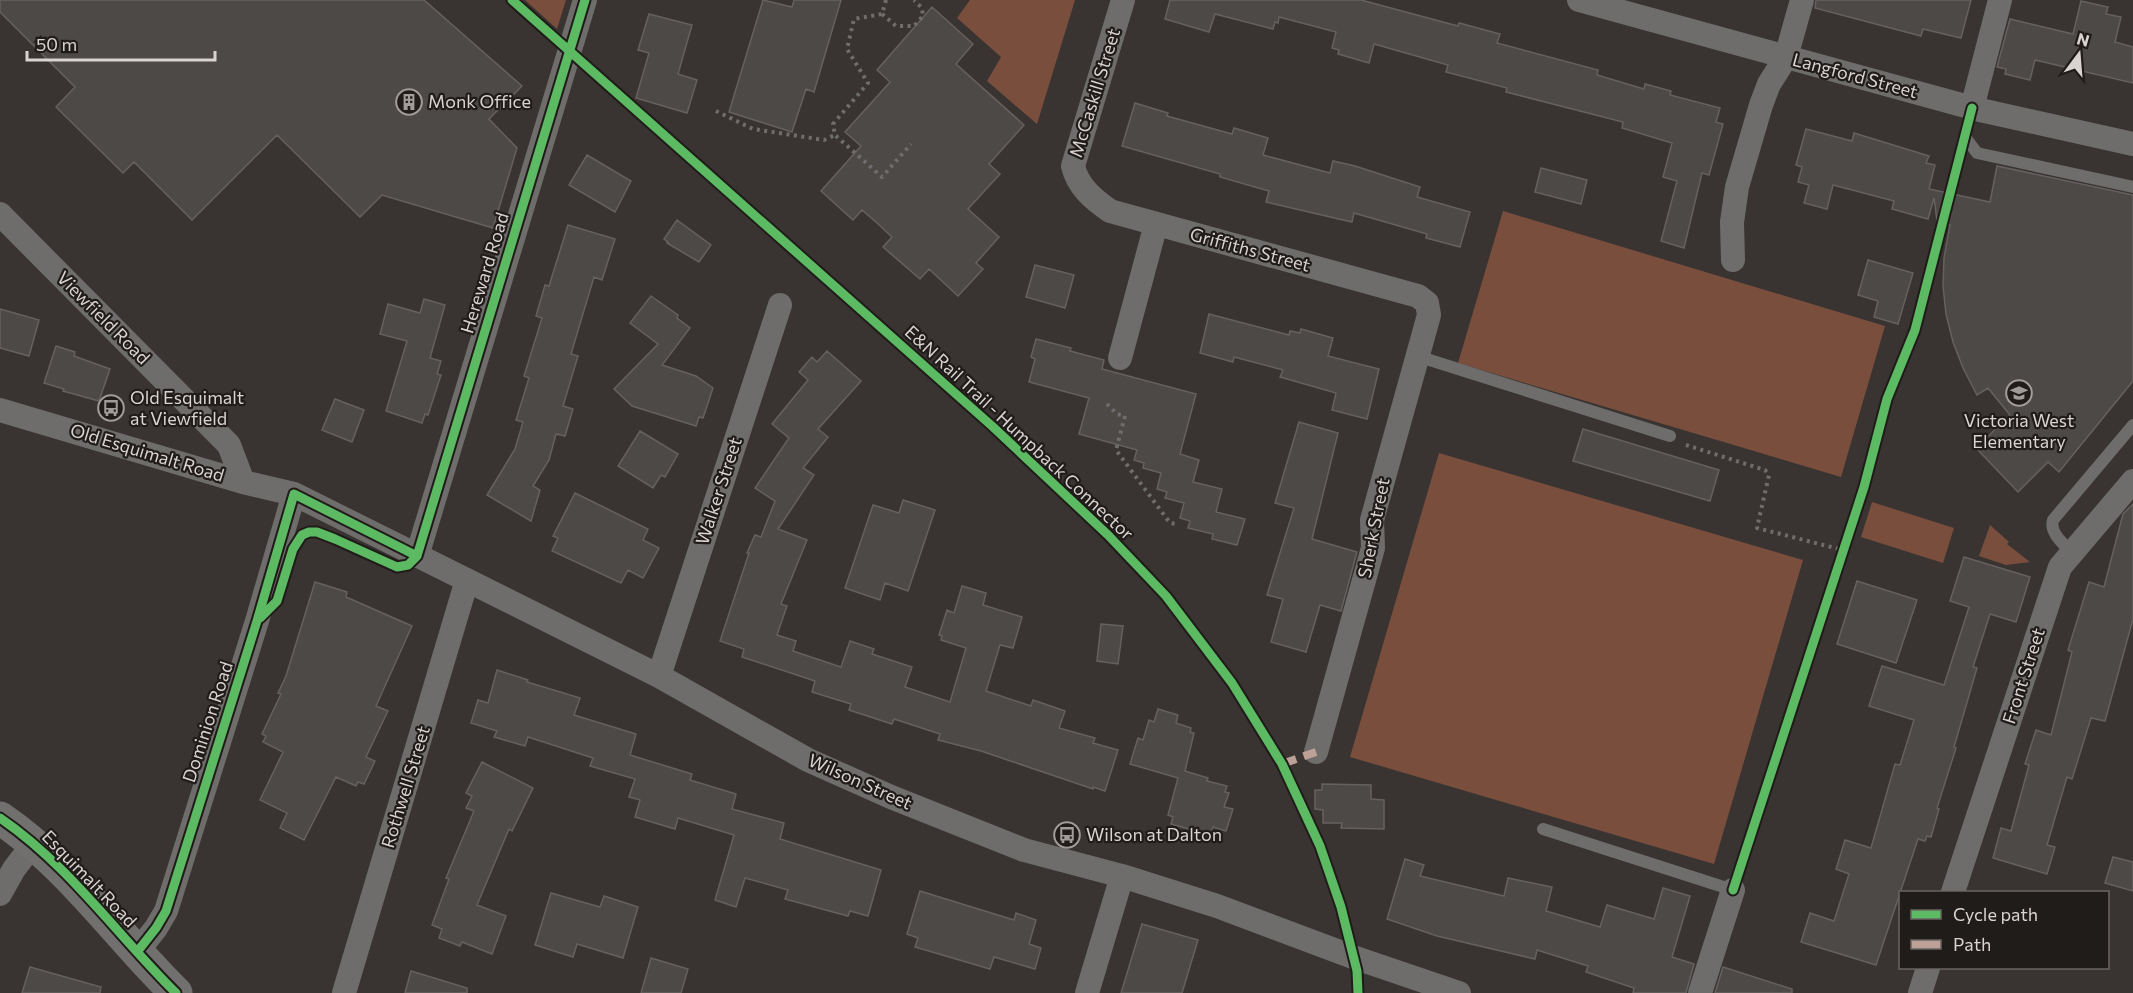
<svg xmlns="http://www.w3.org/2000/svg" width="2133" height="993" viewBox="0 0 2133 993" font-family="Commissioner,sans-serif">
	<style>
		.green { fill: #794e3c }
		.building { fill: #4d4947; stroke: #656160; stroke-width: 1.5 }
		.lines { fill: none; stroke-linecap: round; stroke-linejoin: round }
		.path { stroke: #6f6d6d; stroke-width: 4; stroke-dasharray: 3 4.5; stroke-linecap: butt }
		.service { stroke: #6f6d6c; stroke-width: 12 }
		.minor { stroke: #6f6d6c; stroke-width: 24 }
		.secondary { stroke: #72706e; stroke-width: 33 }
		.quiet { stroke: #bda197; stroke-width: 8; stroke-dasharray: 15 8; stroke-linecap: butt }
		.cycleway-casing { stroke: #201c1a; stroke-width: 13 }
		.cycleway { stroke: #5cba63; stroke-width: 9 }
		.labels { text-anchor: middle; stroke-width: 4.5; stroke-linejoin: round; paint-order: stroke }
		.street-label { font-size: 18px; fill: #d9d3d1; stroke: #201c1a }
		.poi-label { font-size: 18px; fill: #d9d3d1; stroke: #201c1a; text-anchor: start }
	</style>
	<rect width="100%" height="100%" fill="#393432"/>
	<!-- green -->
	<path class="green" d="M525 0H566L557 29Z
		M970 0H1075L1037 124 987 81 1001 57 957 18Z
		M1503 211 1885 326 1841 477 1458 363Z
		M1439 453 1803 560 1714 864 1350 757Z
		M1872 502 1954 528 1943 563 1861 537Z
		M1990 525 2009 542 2007 544 2030 562 2006 565 1979 556Z"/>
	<!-- building -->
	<path class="building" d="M0 0H424L522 86 489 119 517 148 493 228 382 195 360 217 277 135 192 220 134 162 123 173 56 107 75 87 0 12Z
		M763 0 792 7 794 0H841L814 92 806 89 792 132 729 112Z
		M1170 0H1361L1458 26 1459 23 1500 34 1497 43 1598 70 1597 75 1644 89 1645 84 1671 91 1670 95 1720 108 1716 122 1723 124 1709 175 1702 173 1684 248 1661 241 1677 181 1663 177 1672 143 1622 128 1623 122 1506 92 1507 88 1446 72 1448 65 1374 44 1369 63 1338 54 1339 50 1332 48 1336 32 1279 17 1278 23 1275 22 1273 29 1215 14 1209 32 1165 19Z
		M1816 0H1971L1961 38 1923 29 1921 36 1815 8Z
		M2081 1 2108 7 2106 14 2121 17 2115 42 2133 47V83L2035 60 2030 80 2005 74 2006 69 1997 67 2010 19 2073 34Z
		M932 7 973 44 956 64 1024 125 989 164 1000 174 968 209 999 237 976 263 983 269 958 296 929 269 920 279 883 247 892 237 877 223 862 210 853 220 821 191 861 146 845 132 890 82 877 70Z
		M649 14 692 25 678 74 697 80 687 113 636 98 649 53 638 50Z
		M1135 103 1168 113 1167 116 1232 134 1234 128 1268 138 1263 155 1330 173 1333 161 1355 166 1420 187 1417 197 1470 212 1460 247 1426 238 1427 234 1354 213 1352 222 1266 202 1269 191 1220 177V174L1122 146Z
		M1806 129 1852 141 1854 133 1929 156 1926 163 1935 165 1929 189 1990 202 1997 166 2133 195V381L2059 472 2048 462 2018 492 1976 448 2010 415 1988 388 1977 395 1963 368 1953 342 1946 314 1943 286 1944 258 1950 225 1937 221 1934 198 1928 219 1892 209 1894 201 1833 185 1827 209 1804 203 1809 185 1798 182 1802 167 1796 165Z
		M587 155 631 181 615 212 569 185Z
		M1541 168 1587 180 1581 204 1535 192Z
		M677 220 711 245 699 262 667 243 668 242 664 239Z
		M568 225 615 239 602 280 594 277 571 354 578 356 563 406 573 409 565 436 556 434 549 460 533 486 540 490 531 521 487 495 515 449 523 422 516 420 529 378 524 376 542 318 536 316 545 285 549 286Z
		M1868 260 1913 273 1898 324 1874 317 1878 301 1858 295Z
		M1035 265 1074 275 1065 308 1026 297Z
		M651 296 678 315 677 318 690 328 662 365 696 376 713 388 703 418 699 417 696 426 632 406 614 389 658 344 630 323Z
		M424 299 445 305 430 358 441 361 437 374 441 375 428 415 425 414 422 423 386 411 407 341 380 334 388 304 420 313Z
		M0 309 39 320 29 356 0 348Z
		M1209 314 1289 335 1290 331 1300 333 1301 329 1333 338 1328 356 1379 369 1367 419 1332 410 1336 393 1280 377 1283 370 1234 357 1233 362 1200 353Z
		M1036 339 1071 348 1070 351 1104 360 1102 369 1196 394 1180 454 1199 460 1193 482 1222 489 1216 512 1245 519 1237 545 1212 539 1213 534 1188 528 1190 521 1180 518 1184 503 1165 498 1167 492 1157 489 1161 473 1143 468 1144 463 1134 460 1137 450 1079 434 1089 398 1029 382 1035 359 1031 357Z
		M56 346 75 352 74 356 110 369 99 401 63 391 64 389 44 383Z
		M827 351 861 381 818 429 828 437 803 468 814 475 778 529 807 540 781 604 787 606 777 635 796 641 793 651 841 667 850 641 874 649 872 654 912 667 905 687 950 702 966 648 941 640 942 636 939 635 947 610 954 613 962 586 986 593 983 605 1022 617 1013 648 1000 645 986 691 1031 706 1033 700 1065 711 1059 728 1095 738 1093 743 1118 750 1105 791 1093 787V789L981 751 938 740 940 734 894 719 892 724 849 710 851 704 812 692 815 681 742 657 744 649 720 641 749 553H747L755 535 761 537 775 501 755 488 789 438 772 424 808 380 799 372 812 357 817 362Z
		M335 399 364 410 352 442 322 430Z
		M1299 422 1338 433 1312 539 1357 552 1341 611 1320 605 1306 652 1271 642 1283 599 1267 595 1294 508 1275 503Z
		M1583 429 1719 470 1710 501 1573 461Z
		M640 431 678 454 665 477 661 475 653 488 618 466Z
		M575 493 648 529 643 540 659 548 643 578 628 570 621 583 552 551 558 538 553 536Z
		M903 500 935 510 908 591 885 583 880 600 845 588 873 505 899 513Z
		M2133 504V619L2105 721 2091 718 2072 779 2067 777 2047 845 2055 847 2047 874 1993 858 2001 828 2011 831 2029 765 2025 764 2036 730 2051 735 2072 652 2068 650 2089 582 2104 587 2123 514Z
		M1964 557 2030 577 2016 622 1990 614 1973 667 1977 668 1954 747 1956 748 1937 808 1939 809 1931 837 1927 836 1925 841 1918 839 1876 965 1801 942 1810 913 1834 921 1849 874 1836 869 1845 840 1871 848 1895 764 1900 765 1914 720 1869 706 1882 666 1944 685 1969 607 1950 601Z
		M1857 581 1917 600 1896 663 1837 644Z
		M315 582 347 592 346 597 412 626 376 706 388 711 366 757 375 761 364 784 358 782 356 786 336 777 304 840 280 828 287 813 260 800 283 752 263 742 266 736 262 734 281 694 278 693 286 676Z
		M1101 624 1123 626 1118 664 1097 661Z
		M497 670 528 680 527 682 580 698 574 715 636 734 630 755 692 774 690 780 736 794 732 809 784 823 780 839 881 870 868 916 850 911 848 916 785 899 788 890 745 878 736 907 715 900 734 835 678 818 675 829 635 817 640 800 629 797 635 779 590 766 593 758 528 737 525 746 494 737 497 731 471 723 478 700 488 703Z
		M1158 709 1178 715 1176 723 1191 728 1190 732 1194 733 1185 771 1208 778 1207 781 1227 786 1225 792 1229 793 1224 807 1233 809 1226 831 1213 827 1210 835 1171 824 1173 817 1168 815 1178 778 1130 764 1138 738 1143 740 1149 720 1154 722Z
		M482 762 533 788 512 831 509 829 477 905 506 916 492 954 462 942 460 946 439 938 442 929 432 925 449 879 446 878 474 811 466 808 472 796 466 793Z
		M1322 784 1371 785V799L1384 800V829L1341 828 1342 823H1323V810L1315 809V790H1322Z
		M2113 857 2133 862V891L2105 883Z
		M1405 859 1424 865 1420 876 1504 896 1508 878 1552 887 1546 911 1600 927 1607 905 1654 919 1663 888 1690 896 1672 957 1694 964 1686 993H1633L1634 988 1586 972 1588 966 1537 950 1535 959 1437 936 1387 919Z
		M920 891 1014 920 1016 913 1036 920 1029 944 1041 948 1035 969 994 957 990 969 915 947 918 938 907 934Z
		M551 893 600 907 604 896 638 907 623 958 577 944 573 957 535 945Z
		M1142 924 1198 940 1182 993H1121Z
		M651 958 688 969 681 993H641Z
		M30 967 101 987 100 993H22Z
		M1723 967 1792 989V993H1715Z
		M411 971 467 988V993H405Z"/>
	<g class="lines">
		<!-- path -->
		<path class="path" d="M886 0 882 14 854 19 847 49 868 83 833 124 835 135 882 177 911 144
			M882 14 896 26H914L923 16 922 8 914 0
			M716 111 753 129 824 140 835 135
			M1107 404 1117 414 1125 416 1116 450 1170 523 1176 524
			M1686 445 1765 470 1769 475 1757 528 1843 550"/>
		<!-- service -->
		<path class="service" d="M1965 137 1977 153 2133 187
			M1417 356 1670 436
			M2072 553C2064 544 2049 533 2053 520L2133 425
			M1543 829 1733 890"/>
		<!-- minor -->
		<path class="minor" d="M1123 0 1073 166C1078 187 1093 199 1110 211L1418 296 1427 303 1429 315 1372 520 1373 548 1316 752
			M1579 0 1980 110 2133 144
			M1972 108 2000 0
			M0 214 229 445 243 482
			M1733 260 1732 222 1737 187 1761 105 1769 84 1786 57 1802 0
			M1120 358 1156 224
			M0 410 243 482 294 494 659 676 808 760 891 797 1024 850 1122 876 1217 906 1353 957 1459 993
			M417 556 585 0
			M659 676 780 305
			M1953 892 2060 567 2133 481
			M0 894 14 869 34 843
			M137 952 156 928 166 911 257 621 294 494
			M344 993 467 580
			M1087 993 1122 876
			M1700 993 1733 890
			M1920 993 1928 968"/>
		<!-- secondary -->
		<path class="secondary" d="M0 818C69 865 117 935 176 993"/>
		<!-- quiet -->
		<path class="quiet" d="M1282 764 1316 752"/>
		<!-- cycleway casing -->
		<g class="cycleway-casing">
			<path id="cycleway" d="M512 0 992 426 1108 535 1166 596 1232 683 1282 764 1320 846 1341 907 1357 971 1358 993
				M417 556 585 0
				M260 618 277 601 293 549 302 535 309 532H317L335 539 397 567 408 565 417 556
				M0 818C69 865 117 935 176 993
				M1733 890 1864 487 1887 399 1915 330 1972 108
				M137 952 156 928 166 911 257 621 294 494 417 556"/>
		</g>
		<!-- cycleway -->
		<use href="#cycleway" class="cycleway"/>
	</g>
	<!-- icons -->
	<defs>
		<g id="building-ring" transform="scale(1.35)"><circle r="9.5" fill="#201c1a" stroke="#a19b99" stroke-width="1.5"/><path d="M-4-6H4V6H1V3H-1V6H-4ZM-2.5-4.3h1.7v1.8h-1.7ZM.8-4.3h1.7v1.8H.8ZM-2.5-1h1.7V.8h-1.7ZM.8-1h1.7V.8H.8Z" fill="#a19b99"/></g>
		<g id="school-ring" transform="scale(1.35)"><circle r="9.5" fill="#201c1a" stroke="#a19b99" stroke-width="1.5"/><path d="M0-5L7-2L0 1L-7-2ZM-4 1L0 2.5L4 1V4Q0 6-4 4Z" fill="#a19b99"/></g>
		<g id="bus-ring" transform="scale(1.35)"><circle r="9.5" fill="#201c1a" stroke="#a19b99" stroke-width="1.5"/><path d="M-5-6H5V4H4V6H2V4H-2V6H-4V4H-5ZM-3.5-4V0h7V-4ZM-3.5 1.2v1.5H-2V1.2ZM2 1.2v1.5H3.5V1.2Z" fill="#a19b99"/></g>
	</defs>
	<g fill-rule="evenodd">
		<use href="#building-ring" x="409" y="102"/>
		<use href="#school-ring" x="2019" y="393"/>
		<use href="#bus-ring" x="111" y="408"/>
		<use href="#bus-ring" x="1067" y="835"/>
	</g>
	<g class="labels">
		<!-- street labels -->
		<g class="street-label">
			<text transform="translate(1855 76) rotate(15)" y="6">Langford Street</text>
			<text transform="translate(1095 93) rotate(-73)" y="6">McCaskill Street</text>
			<text transform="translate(1250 250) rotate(15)" y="6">Griffiths Street</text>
			<text transform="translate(485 273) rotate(-73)" y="6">Hereward Road</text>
			<text transform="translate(103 318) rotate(45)" y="6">Viewfield Road</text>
			<text transform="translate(1019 433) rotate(43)" y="6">E&amp;N Rail Trail - Humpback Connector</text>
			<text transform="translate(147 453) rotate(17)" y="6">Old Esquimalt Road</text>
			<text transform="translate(719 491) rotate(-72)" y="6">Walker Street</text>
			<text transform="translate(1374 528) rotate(-79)" y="6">Sherk Street</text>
			<text transform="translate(2024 676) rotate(-72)" y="6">Front Street</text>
			<text transform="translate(208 722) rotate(-72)" y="6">Dominion Road</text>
			<text transform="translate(860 782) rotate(24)" y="6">Wilson Street</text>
			<text transform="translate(406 787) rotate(-73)" y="6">Rothwell Street</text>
			<text transform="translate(89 879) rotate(46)" y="6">Esquimalt Road</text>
		</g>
		<!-- poi labels -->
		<g class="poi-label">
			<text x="428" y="108">Monk Office</text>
			<text x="130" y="404">Old Esquimalt<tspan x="130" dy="21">at Viewfield</tspan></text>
			<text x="2019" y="427" text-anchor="middle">Victoria West<tspan x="2019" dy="21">Elementary</tspan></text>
			<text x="1086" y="841">Wilson at Dalton</text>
		</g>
	</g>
	<!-- legend -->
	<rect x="1899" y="891" width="210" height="78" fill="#201c1a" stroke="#6a6563" stroke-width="1.5"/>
	<rect x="1911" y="910" width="30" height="9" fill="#5cba63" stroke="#6a6563" stroke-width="1.5"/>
	<text x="1953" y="921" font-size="18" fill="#d9d3d1">Cycle path</text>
	<rect x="1911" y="940" width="30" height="9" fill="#bda197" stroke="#6a6563" stroke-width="1.5"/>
	<text x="1953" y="951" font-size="18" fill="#d9d3d1">Path</text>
	<!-- north arrow -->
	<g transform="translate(2079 54) rotate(16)" stroke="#201c1a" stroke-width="4.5" paint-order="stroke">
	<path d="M0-4.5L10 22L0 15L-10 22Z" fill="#d9d3d1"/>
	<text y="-9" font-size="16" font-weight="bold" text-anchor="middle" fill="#d9d3d1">N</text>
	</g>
	<!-- scale -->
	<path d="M27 51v9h188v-9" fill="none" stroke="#d9d3d1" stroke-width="3"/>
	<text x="36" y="51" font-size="18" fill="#d9d3d1" stroke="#201c1a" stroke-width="4.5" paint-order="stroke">50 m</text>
</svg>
